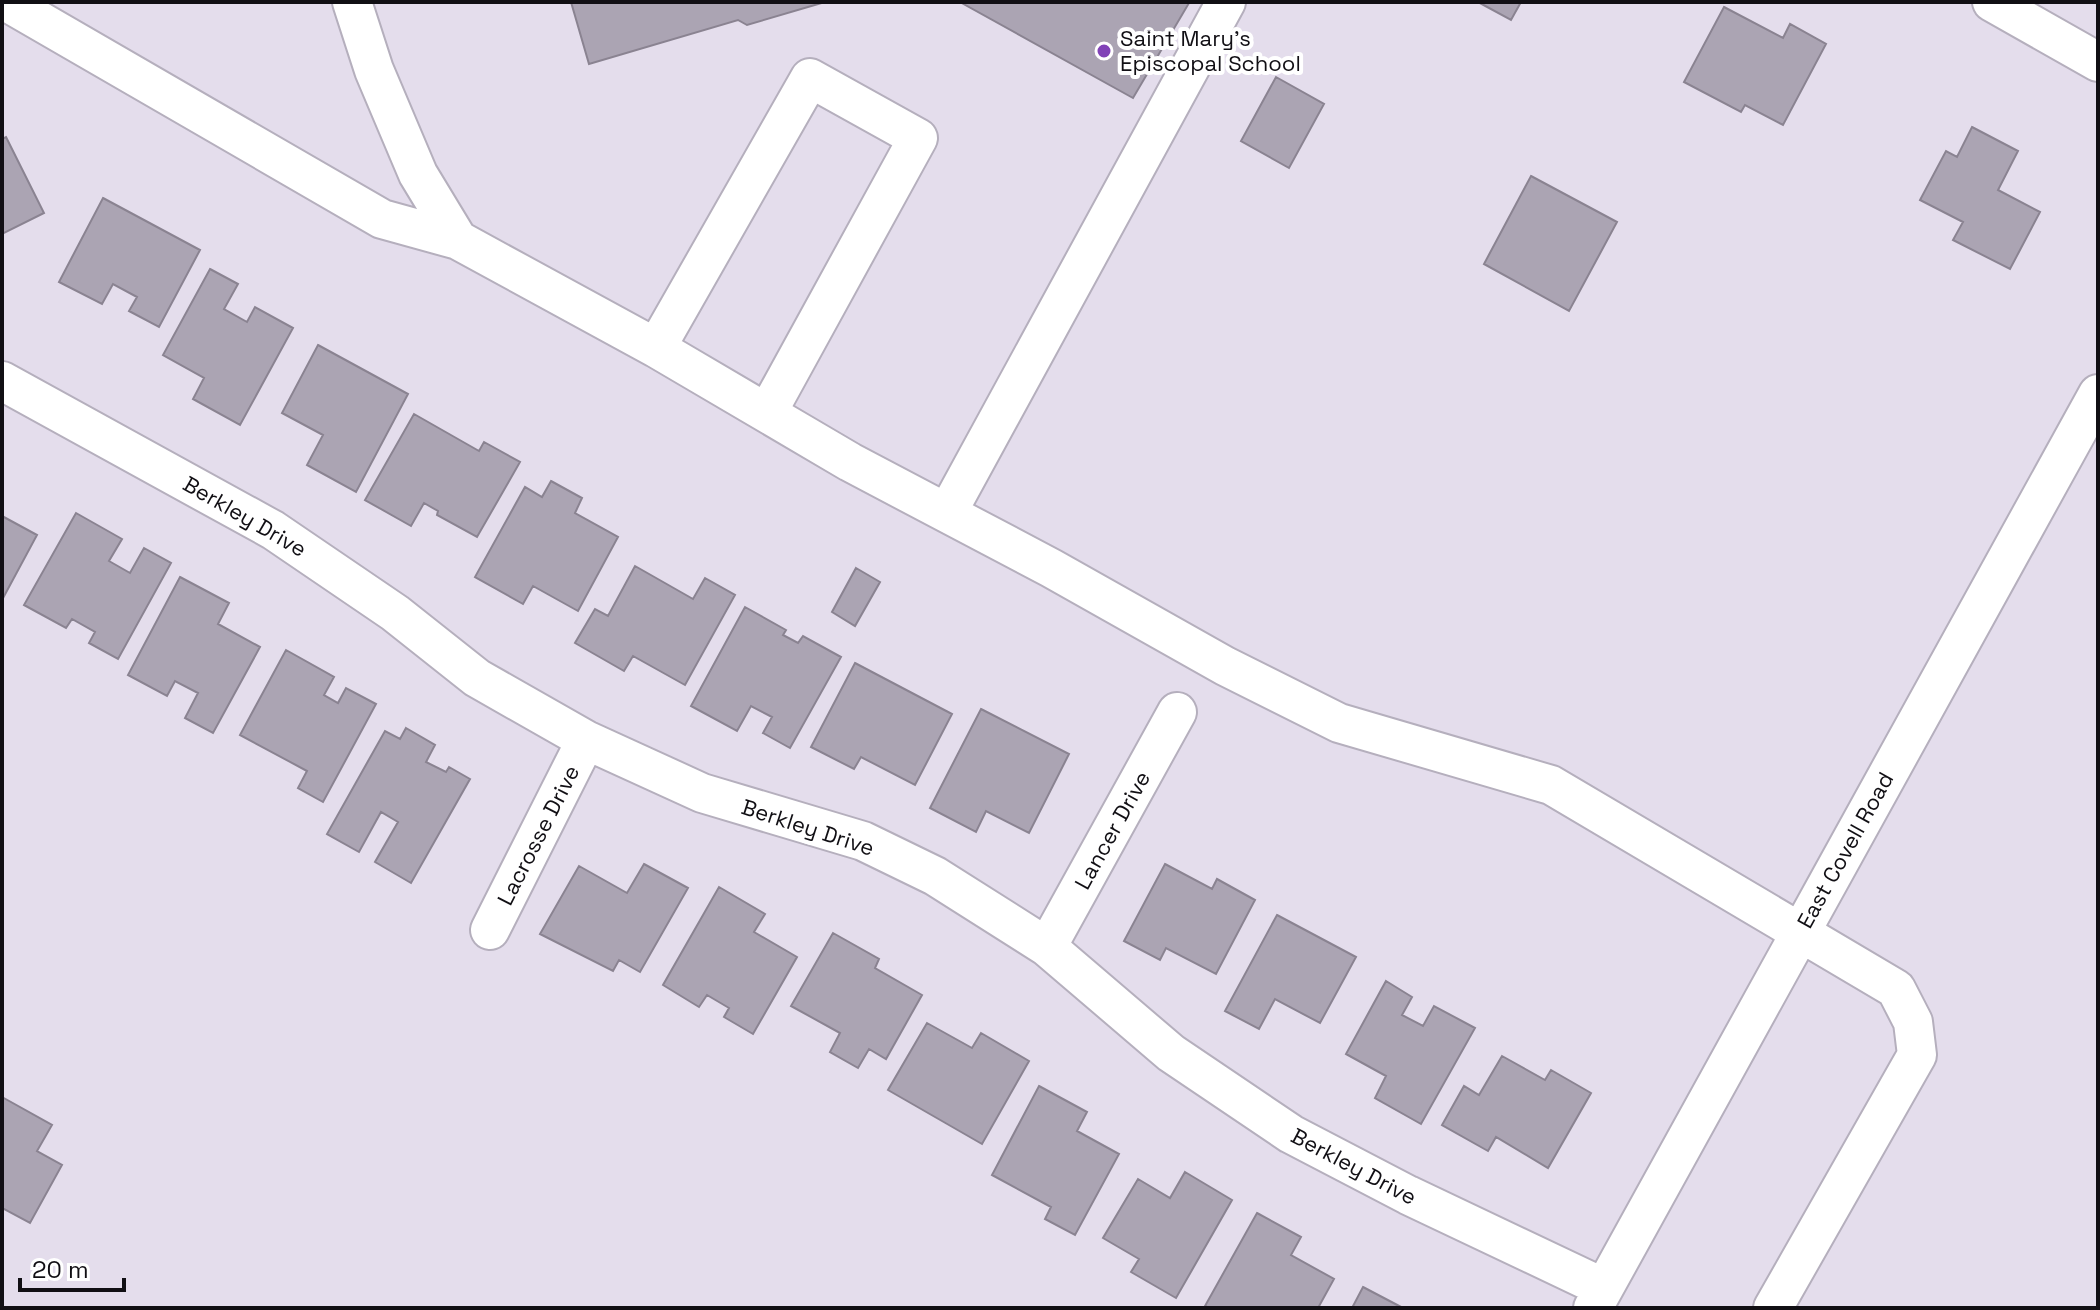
<svg xmlns="http://www.w3.org/2000/svg" width="2100" height="1310" viewBox="0 0 2100 1310" font-family="'Space Grotesk',sans-serif">
	<style>
		.building { fill: #aba4b3; stroke: #8a8391; stroke-width: 2 }
		.lines { fill: none; stroke-linecap: round; stroke-linejoin: round }
		.minor-casing { stroke: #b5afbd; stroke-width: 42 }
		.minor { stroke: #fff; stroke-width: 38 }
		.poi-dot { fill: #8142b7; stroke: #fff; stroke-width: 3 }
		.labels { text-anchor: middle; stroke-width: 8; stroke-linejoin: round; paint-order: stroke }
		.poi-label { font-size: 22px; fill: #110f14; stroke: #fff; text-anchor: start }
		.street-label { font-size: 22px; fill: #110f14; stroke: #fff }
	</style>
	<rect width="100%" height="100%" fill="#e4ddec"/>
	<!-- building -->
	<path class="building" d="M571 2H825L747 25 738 20 589 64Z
		M960 2H1187L1189 3 1133 98Z
		M1478 2H1521L1511 20Z
		M1724 7 1783 38 1790 24 1826 44 1783 125 1745 105 1741 112 1684 82Z
		M1276 77 1324 104 1289 168 1241 141Z
		M1972 127 2018 151 1998 190 2040 212 2010 269 1953 240 1963 222 1920 200 1946 151 1957 157Z
		M6 137 44 213 2 234V139Z
		M1531 176 1617 222 1569 311 1484 264Z
		M103 198 200 250 159 327 129 311 137 297 113 284 102 304 59 282Z
		M210 269 238 284 224 309 247 322 255 307 293 328 240 425 193 399 204 378 163 355Z
		M318 345 408 394 356 492 307 465 323 435 282 413Z
		M414 414 479 451 484 442 520 462 477 537 437 515 438 511 424 503 411 526 365 500Z
		M551 481 582 498 575 513 618 537 578 611 533 586 523 604 475 577 525 487 542 497Z
		M76 513 122 539 109 561 130 573 144 548 171 563 118 659 89 643 95 632 72 619 66 628 24 605Z
		M2 516 37 535 2 600Z
		M635 566 693 599 705 578 735 595 685 685 633 656 624 671 575 643 595 609 608 616Z
		M856 568 880 582 855 626 832 612Z
		M180 577 229 603 218 624 260 647 213 733 185 718 198 693 175 681 167 696 128 675Z
		M745 607 786 630 783 635 798 643 803 636 841 657 790 748 763 733 772 717 751 706 737 731 691 706Z
		M286 650 334 677 324 695 338 703 346 688 376 704 323 802 298 788 307 771 240 735Z
		M855 663 952 714 915 785 861 757 854 769 811 747Z
		M981 709 1069 754 1029 833 986 811 976 832 930 808Z
		M406 728 435 745 426 762 446 772 449 767 470 779 411 883 375 862 398 822 381 812 359 852 327 834 385 731 400 739Z
		M644 864 688 888 640 972 619 960 613 971 540 934 579 866 627 893Z
		M1165 864 1212 889 1217 879 1255 900 1216 974 1166 948 1160 960 1124 941Z
		M719 887 765 914 754 932 797 957 753 1034 724 1017 729 1008 707 995 699 1007 663 985Z
		M1277 915 1356 957 1320 1023 1275 999 1259 1029 1225 1011Z
		M833 933 879 959 875 968 922 995 886 1059 869 1049 858 1068 830 1052 840 1033 791 1006Z
		M1386 981 1412 997 1402 1015 1423 1026 1434 1006 1475 1028 1421 1124 1375 1098 1386 1076 1346 1054Z
		M927 1023 972 1048 981 1033 1029 1061 982 1144 888 1090Z
		M1502 1056 1545 1080 1551 1070 1591 1093 1548 1168 1496 1137 1488 1151 1442 1125 1464 1086 1479 1095Z
		M1039 1086 1087 1112 1077 1131 1119 1154 1075 1235 1045 1219 1051 1207 992 1175Z
		M2 1097 52 1125 37 1151 62 1165 30 1223 2 1208Z
		M1185 1172 1232 1200 1176 1298 1131 1272 1139 1259 1103 1238 1138 1179 1170 1198Z
		M1257 1213 1301 1237 1291 1255 1334 1279 1318 1308H1209L1205 1306Z
		M1363 1287 1403 1308H1352Z"/>
	<g class="lines">
		<!-- minor casing -->
		<g class="minor-casing">
			<path id="minor" d="M7 2 382 219 458 240
				M352 2 374 70 418 174 458 240 656 348
				M1992 2 2098 62
				M2 381 273 530 395 613 477 678 586 740 702 793 863 841 935 876 1047 947 1171 1053 1291 1134 1408 1195 1604 1288
				M767 413 918 138 810 78 656 348 850 462 1051 568 1225 666 1339 723 1551 785 1896 989 1913 1022 1917 1055 1773 1308
				M947 513 1226 2
				M490 930 586 740
				M1047 947 1177 712
				M1593 1308 2098 394"/>
		</g>
		<!-- minor -->
		<use href="#minor" class="minor"/>
	</g>
	<!-- markers -->
	<circle class="poi-dot" cx="1104" cy="51" r="8"/>
	<g class="labels">
		<!-- poi labels -->
		<g class="poi-label">
			<text x="1120" y="46">Saint Mary's<tspan x="1120" dy="25">Episcopal School</tspan></text>
		</g>
		<!-- street labels -->
		<g class="street-label">
			<text transform="translate(245 516) rotate(30)" y="8">Berkley Drive</text>
			<text transform="translate(808 827) rotate(18)" y="8">Berkley Drive</text>
			<text transform="translate(1112 830) rotate(-61)" y="8">Lancer Drive</text>
			<text transform="translate(538 835) rotate(-63)" y="8">Lacrosse Drive</text>
			<text transform="translate(1845 850) rotate(-61)" y="8">East Covell Road</text>
			<text transform="translate(1354 1166) rotate(28)" y="8">Berkley Drive</text>
		</g>
	</g>
	<!-- border -->
	<rect width="2100" height="1310" fill="none" stroke="#110f14" stroke-width="8"/>
	<!-- scale -->
	<path d="M20 1278v12h104v-12" fill="none" stroke="#110f14" stroke-width="4"/>
	<text x="32" y="1278" font-size="24" fill="#110f14" stroke="#ffffff" stroke-width="6" paint-order="stroke">20 m</text>
</svg>
